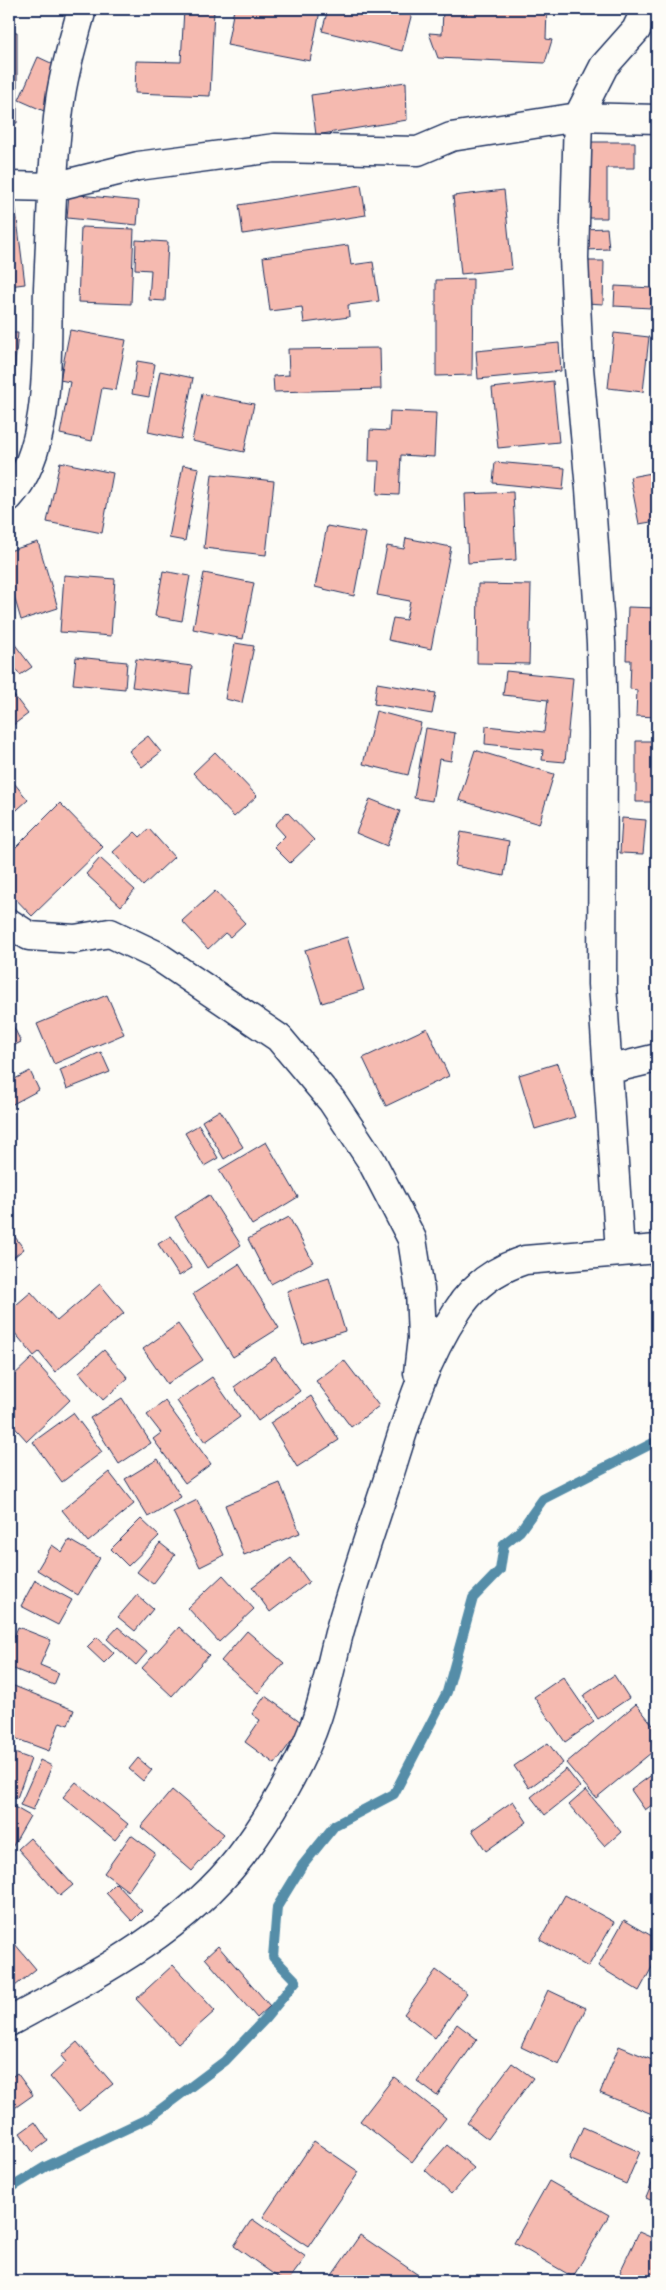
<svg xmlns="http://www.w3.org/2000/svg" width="666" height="2290" viewBox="0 0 666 2290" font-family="'Playpen Sans',sans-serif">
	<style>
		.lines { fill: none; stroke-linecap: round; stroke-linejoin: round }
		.stream { stroke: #558da8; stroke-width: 10 }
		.building { fill: #f5bab0; stroke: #1b2f5e }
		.minor-casing { stroke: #1b2f5e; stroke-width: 31 }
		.minor { stroke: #fdfcf7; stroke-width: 28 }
	</style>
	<rect width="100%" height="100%" fill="#fdfcf7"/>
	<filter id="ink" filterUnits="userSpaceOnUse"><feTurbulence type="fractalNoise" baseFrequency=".02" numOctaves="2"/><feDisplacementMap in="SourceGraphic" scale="10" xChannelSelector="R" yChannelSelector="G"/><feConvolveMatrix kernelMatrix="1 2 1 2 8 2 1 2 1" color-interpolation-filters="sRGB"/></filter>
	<g filter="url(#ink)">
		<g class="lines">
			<!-- stream -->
			<path class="stream" d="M9 2189 45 2167 149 2118 225 2061 265 2019 296 1981 273 1957 277 1907 302 1866 335 1825 394 1794 447 1692 473 1598 500 1570 504 1544 520 1531 543 1499 657 1441"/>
		</g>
		<!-- building -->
		<path class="building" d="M184 9H214L210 96 135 93 136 61 181 62Z
			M234 9H309L320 11 310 61 227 45Z
			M328 9H393L412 13 402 51 322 31Z
			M443 9H547L546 39 552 40 545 63 438 58 429 33 442 34Z
			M9 32H17V123H9Z
			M38 57 64 69 44 111 19 100Z
			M406 82 407 120 316 135 311 95Z
			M581 142H635V168H607V218H584Z
			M361 185 366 215 243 234 239 205Z
			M652 189H657V211H652Z
			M504 190 512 269 461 274 453 196Z
			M69 194 139 201 137 225 67 218Z
			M15 203 25 284 9 286V204Z
			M81 227 134 229 131 304 78 302Z
			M607 228 609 249 586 250 584 229Z
			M136 240 168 242 165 301 149 300 151 270 135 269Z
			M348 245 351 265 373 262 379 301 348 305 349 317 304 323 302 307 270 311 263 257Z
			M586 261H604L603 304 586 303Z
			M473 279 472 375 436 376V280Z
			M615 286 652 288 651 308 614 306Z
			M70 330 126 340 116 390 102 388 92 441 60 434 70 382 60 380Z
			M9 333H18L13 384H9Z
			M614 333 649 337 643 392 608 388Z
			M559 343 561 371 478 379 476 351Z
			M380 348 381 389 274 392 273 376 289 375 288 349Z
			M137 361 155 364 149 397 132 394Z
			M160 371 193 378 181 439 148 432Z
			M553 381 559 442 498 448 492 388Z
			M202 394 254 404 244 452 192 441Z
			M390 411 436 413 434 457 401 455 399 495 377 494 379 461H369L370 430 389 431Z
			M60 462 113 473 102 533 47 522Z
			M495 462 565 468 563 490 493 483Z
			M183 465 199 468 185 541 169 538Z
			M657 472V521L639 524 630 477Z
			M212 474 274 481 266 555 204 548Z
			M513 492 516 560 468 563 465 494Z
			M327 526 366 533 354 596 315 587Z
			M406 538 451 547 431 649 388 640 393 618 406 620 410 601 377 595 387 546 404 549Z
			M38 542 58 608 21 620 9 579V551Z
			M163 571 190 576 182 621 155 616Z
			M204 573 254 583 243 639 193 629Z
			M64 575 115 579 111 636 60 632Z
			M478 584 531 585 529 664 477 663Z
			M628 607 657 608V717L636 716 637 690 630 689 631 660H626Z
			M13 642 32 667 20 675 9 660V645Z
			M235 643 254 646 242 703 225 699Z
			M76 657 127 662 125 689 73 684Z
			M136 659 192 666 189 694 132 687Z
			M506 671 573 678 565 762 542 760 543 750 485 744 486 726 544 732 548 700 503 695Z
			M377 683 436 693 432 714 374 704Z
			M9 689 28 714 9 728Z
			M376 711 421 723 408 775 363 764Z
			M426 728 455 733 451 761 439 759 432 801 414 798Z
			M148 736 161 752 142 767 129 751Z
			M636 741H657V802H636Z
			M475 750 554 774 539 824 459 800Z
			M215 752 257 796 234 817 193 773Z
			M9 777 28 800 9 817Z
			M370 799 400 811 387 846 356 833Z
			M60 803 103 847 32 916 9 892V854Z
			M287 812 314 840 290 863 274 847 285 836 275 825Z
			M622 818 646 820 643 854 620 853Z
			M149 829 174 857 143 886 113 852 135 832 140 837Z
			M461 832 509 841 504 876 455 866Z
			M100 858 135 890 121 906 86 874Z
			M215 891 245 923 230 937 225 933 208 949 182 921Z
			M347 937 364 990 322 1003 305 950Z
			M107 995 124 1034 54 1064 37 1024Z
			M9 1017 21 1042 9 1048Z
			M427 1028 449 1076 386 1106 363 1058Z
			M101 1052 110 1072 67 1089 60 1070Z
			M558 1063 575 1117 535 1129 519 1075Z
			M30 1071 39 1090 11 1105 9 1082Z
			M220 1110 243 1147 224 1159 202 1121Z
			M199 1125 218 1158 204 1166 185 1133Z
			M266 1142 298 1197 252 1225 219 1170Z
			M209 1195 241 1245 207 1268 175 1217Z
			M289 1217 313 1262 271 1284 248 1239Z
			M9 1229 24 1249 10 1260 9 1258Z
			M171 1236 192 1268 179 1276 158 1244Z
			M239 1264 279 1328 233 1357 193 1294Z
			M329 1278 345 1331 303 1344 287 1291Z
			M100 1284 124 1313 55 1372 39 1352 34 1356 9 1326V1311L31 1292 57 1321Z
			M178 1324 203 1360 167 1384 143 1349Z
			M104 1350 128 1378 103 1400 79 1372Z
			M275 1357 300 1391 258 1421 234 1387Z
			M32 1358 70 1400 27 1441 9 1421V1380Z
			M344 1360 379 1406 351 1427 316 1381Z
			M212 1377 240 1417 205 1442 177 1401Z
			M311 1396 339 1440 297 1467 270 1423Z
			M122 1398 151 1443 119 1464 90 1418Z
			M165 1401 211 1464 185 1483 153 1439 161 1433 147 1415Z
			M73 1413 102 1452 62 1482 33 1442Z
			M158 1459 181 1497 148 1517 125 1479Z
			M109 1472 134 1504 88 1542 62 1510Z
			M280 1483 300 1533 244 1555 225 1505Z
			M197 1500 224 1555 200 1567 173 1512Z
			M141 1519 159 1536 128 1566 111 1549Z
			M69 1540 100 1558 78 1595 37 1570 52 1545 62 1552Z
			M160 1543 175 1555 153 1584 137 1572Z
			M291 1558 309 1582 270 1612 252 1587Z
			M223 1575 254 1609 219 1642 188 1608Z
			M35 1580 72 1600 58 1625 21 1606Z
			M137 1595 153 1609 135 1631 118 1617Z
			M18 1627 51 1640 40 1665 59 1673 54 1685 9 1667V1649Z
			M118 1627 147 1652 136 1665 107 1639Z
			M179 1627 209 1655 172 1696 142 1668Z
			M247 1631 284 1663 258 1693 221 1661Z
			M97 1637 114 1653 104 1663 87 1647Z
			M614 1675 629 1698 598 1719 583 1696Z
			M563 1677 594 1722 565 1742 534 1697Z
			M9 1684 74 1710 68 1725 60 1722 49 1751 9 1736Z
			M265 1696 304 1724 275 1764 245 1742 260 1720 252 1714Z
			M636 1704 657 1730V1748L596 1798 566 1763Z
			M548 1743 563 1763 529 1788 514 1766Z
			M9 1751 31 1759 17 1798 9 1795Z
			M138 1758 152 1770 143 1781 129 1769Z
			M40 1760 52 1766 33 1810 20 1805Z
			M566 1769 580 1787 545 1815 531 1797Z
			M657 1771V1801L645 1810 631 1790Z
			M76 1782 128 1824 115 1840 63 1797Z
			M172 1790 224 1834 192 1871 141 1827Z
			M586 1790 621 1832 605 1846 569 1805Z
			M513 1801 527 1822 486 1851 472 1830Z
			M9 1804 30 1816 10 1851 9 1850Z
			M131 1835 155 1853 128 1891 104 1873Z
			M30 1838 73 1885 60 1896 18 1849Z
			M116 1883 142 1911 132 1921 106 1893Z
			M565 1895 614 1922 588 1967 540 1940Z
			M624 1920 657 1939V1958L639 1991 598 1966Z
			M9 1937 36 1969 15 1986 9 1979Z
			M218 1946 270 2006 257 2018 205 1958Z
			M173 1965 215 2011 178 2044 136 1999Z
			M436 1970 467 1993 435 2038 404 2014Z
			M548 1990 586 2008 559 2065 521 2047Z
			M457 2024 477 2039 437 2096 417 2081Z
			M77 2042 113 2084 79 2111 50 2077 66 2062 61 2056Z
			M619 2046 657 2062V2116L600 2093Z
			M512 2063 533 2078 488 2139 467 2123Z
			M17 2073 33 2095 9 2112V2079Z
			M394 2077 446 2118 412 2162 360 2121Z
			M35 2122 48 2141 33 2152 20 2133Z
			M583 2127 640 2152 626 2184 569 2159Z
			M314 2141 359 2172 308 2247 263 2217Z
			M447 2145 474 2168 451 2194 425 2170Z
			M657 2171V2203L646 2198Z
			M549 2181 609 2215 573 2277 514 2243Z
			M252 2219 306 2257 288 2281H283L234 2246Z
			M639 2232 657 2240V2281H640L620 2272Z
			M360 2235 427 2281H328Z"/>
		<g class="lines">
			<!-- minor casing -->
			<g class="minor-casing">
				<path id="minor" d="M9 186 53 187 138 166 275 148 418 151 451 137 578 117 657 119
					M9 497C53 448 46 350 48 288 51 226 52 163 60 101 64 70 74 39 82 9
					M9 923 29 936 75 939 110 933 156 955 279 1038 332 1101 371 1160 412 1239 420 1290 422 1338 418 1373
					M607 1070 657 1058
					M620 1252 602 984 603 733 601 643 590 489 579 368 574 258 578 117 604 66 636 30 646 9
					M9 2022C92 1977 181 1933 240 1857 268 1821 303 1761 317 1718 326 1690 332 1661 339 1633 354 1580 372 1528 389 1476 407 1418 423 1362 457 1311 473 1285 497 1269 525 1260L657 1249"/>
			</g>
			<!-- minor -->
			<use href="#minor" class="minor"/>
		</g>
	</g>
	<!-- margin -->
	<rect width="666" height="2290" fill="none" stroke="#fdfcf7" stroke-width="30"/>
	<rect x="15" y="15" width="636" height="2260" fill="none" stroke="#1b2f5e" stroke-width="2" filter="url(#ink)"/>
</svg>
